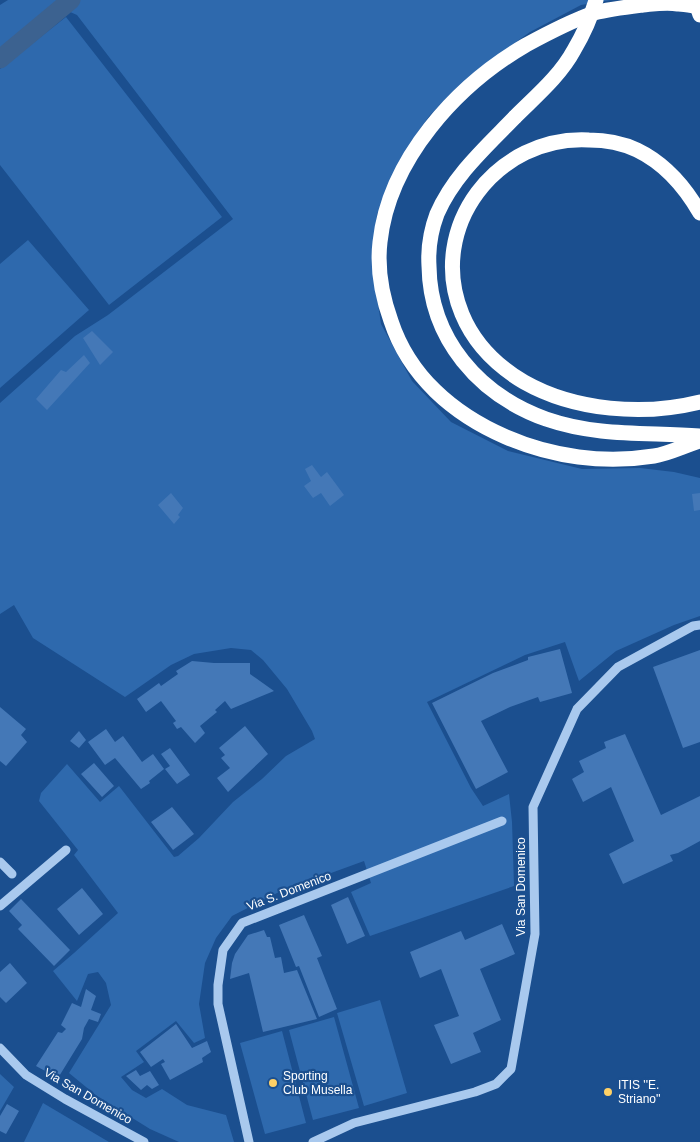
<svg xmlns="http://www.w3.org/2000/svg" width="700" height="1142" viewBox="0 0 700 1142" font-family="Arial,sans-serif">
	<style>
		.green { fill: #2e69ad }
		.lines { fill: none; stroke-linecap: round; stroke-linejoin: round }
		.canal { stroke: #3c6290; stroke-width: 19 }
		.building { fill: #4478b7 }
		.minor { stroke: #a9c9ee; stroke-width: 9 }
		.highway { stroke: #fff; stroke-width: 15 }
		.highway-bridge { stroke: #fff; stroke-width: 15 }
		.poi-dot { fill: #ffd166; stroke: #1b4f8f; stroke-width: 2 }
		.labels { text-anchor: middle; stroke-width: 4.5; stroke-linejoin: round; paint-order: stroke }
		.street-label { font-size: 12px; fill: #fff; stroke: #1b4f8f }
		.poi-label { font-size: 12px; fill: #fff; stroke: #1b4f8f; text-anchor: start }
	</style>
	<rect width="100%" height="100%" fill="#1b4f8f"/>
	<!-- green -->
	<path class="green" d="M8 0H611L581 5 530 32 473 73 430 115 412 140 396 169 377 214 373 271 381 324 412 381 451 422 508 451 582 469 640 468 674 472 700 478V616L674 625 616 651 579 681 565 642 525 655 427 702 471 788 483 806 509 794 512 822 514 886 370 936 351 892 371 883 364 861 279 892 232 916 216 938 205 963 199 1004 205 1038 194 1043 176 1021 136 1051 144 1062 121 1077 132 1090 146 1098 162 1089 187 1105 226 1115 234 1142H179L150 1129 97 1096 69 1073 111 1005 106 983 98 972 88 974 77 1001 53 971 74 953 118 913 74 855 78 850 39 801 41 793 67 764 100 802 119 786 174 857 178 856 199 838 233 802 262 779 286 756 315 739 312 731 287 689 263 660 251 650 231 648 194 654 171 665 125 697 33 638 14 605 0 614V403L75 336 108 315 233 219 77 15 61 8 0 55V5Z
		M66 17 222 217 109 305 0 165V69Z
		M28 240 89 310 0 388V264Z
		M380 1000 407 1093 364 1106 337 1013Z
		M334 1017 359 1108 313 1120 289 1030Z
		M282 1031 306 1123 265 1134 240 1043Z
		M0 1074 14 1087 0 1111Z
		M43 1103 109 1142H24Z"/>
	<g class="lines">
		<!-- canal -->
		<path class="canal" d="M0 59 71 0"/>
	</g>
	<!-- building -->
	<path class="building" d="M92 331 113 352 100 365 83 338Z
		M84 355 90 363 47 410 36 399 61 370 66 372Z
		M312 465 321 477 327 472 344 495 330 506 321 493 313 498 304 486 311 481 305 469Z
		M171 493 183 508 178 515 180 517 174 524 158 505Z
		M700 493V510L694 511 692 494Z
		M560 649 572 693 540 702 538 697 510 707 481 721 508 772 476 789 432 703 493 673 528 660V657Z
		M700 650V742L683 748 653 667Z
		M192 661 214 663H250V674L274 691 231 709 225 701 215 710 217 712 200 726 205 733 195 743 181 727 177 729 173 723 176 721 161 701 146 712 137 699 159 683 161 686 178 674 176 671Z
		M0 707 26 729 21 735 27 742 6 766 0 761Z
		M245 726 268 754 228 792 217 778 230 768 221 758 225 755 219 748Z
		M106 729 115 742 123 736 142 762 153 754 164 769 149 781 150 783 141 789 115 758 105 765 88 742Z
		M79 731 86 740 79 748 70 741Z
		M625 734 661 815 700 796V841L678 853 670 855 673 861 623 884 609 854 634 841 611 787 583 802 572 779 584 772 579 761 606 748 604 742Z
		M170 748 190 775 177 784 165 769 170 766 161 754Z
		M94 763 114 786 102 797 81 774Z
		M172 807 194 834 173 850 151 822Z
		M82 888 103 914 79 935 57 909Z
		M348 897 365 936 347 944 331 905Z
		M21 899 70 950 54 966 18 929 22 925 9 911Z
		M304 915 322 956 317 958 337 1009 319 1017 299 966 296 967 279 925Z
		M502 924 515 954 480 969 501 1020 473 1033 481 1052 451 1064 434 1025 459 1016 441 969 420 978 410 952 461 931 465 940Z
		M264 930 267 937H270L275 958 281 957 284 973 297 970 317 1019 263 1032 249 973 230 979 232 963 235 954 248 935Z
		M10 963 27 983 6 1003 0 997V972Z
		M86 989 96 996 91 1010 101 1014 98 1022 89 1019 84 1028 82 1039 58 1078 36 1066 58 1032 62 1033 66 1029 61 1025 72 1003 81 1007Z
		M176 1024 192 1048 207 1041 211 1052 202 1058 203 1062 170 1080 161 1064 165 1062 163 1059 151 1067 140 1052Z
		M136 1070 140 1076 150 1071 159 1085 152 1089 147 1085 141 1090 126 1076Z
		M7 1104 19 1111 6 1134 0 1131V1116Z"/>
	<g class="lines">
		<!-- minor -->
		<path class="minor" d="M0 862 12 874
			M0 906 66 850
			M0 1048 26 1075 65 1099 144 1142
			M249 1142 218 1004V985L223 950 242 923 502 821
			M313 1142 354 1123 475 1092 496 1084 511 1069 535 934 533 807 577 709 618 667 693 626 700 625"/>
		<!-- highway -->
		<path class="highway" d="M700 7C693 6 685 4 678 4 666 2 654 4 643 5 627 7 610 9 594 13 571 21 548 33 526 45 457 85 389 159 380 242 377 268 382 296 391 321 409 376 453 414 506 437 552 457 604 464 654 456 668 454 686 445 700 441
			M515 117C486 147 454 175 437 214 431 230 428 250 429 266 430 339 479 395 546 419 598 437 647 432 700 436
			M700 213C685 187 664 163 637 150 622 143 605 140 589 140 497 135 426 227 462 314 474 343 497 366 524 382 575 411 644 416 700 402"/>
		<!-- highway-bridge -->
		<path class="highway-bridge" d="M695 0 700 15
			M515 117C536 96 560 76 574 50 583 35 591 17 596 0"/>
	</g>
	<!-- markers -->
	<g class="poi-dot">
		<circle cx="273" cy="1083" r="5"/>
		<circle cx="608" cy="1092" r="5"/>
	</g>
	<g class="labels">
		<!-- street labels -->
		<g class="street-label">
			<text transform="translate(521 887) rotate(-90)" y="4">Via San Domenico</text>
			<text transform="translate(289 891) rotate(-21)" y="4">Via S. Domenico</text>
			<text transform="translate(88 1096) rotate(30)" y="4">Via San Domenico</text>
		</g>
		<!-- poi labels -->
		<g class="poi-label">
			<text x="283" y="1080">Sporting<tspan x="283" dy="14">Club Musella</tspan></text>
			<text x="618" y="1089">ITIS ''E.<tspan x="618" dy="14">Striano''</tspan></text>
		</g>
	</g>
</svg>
